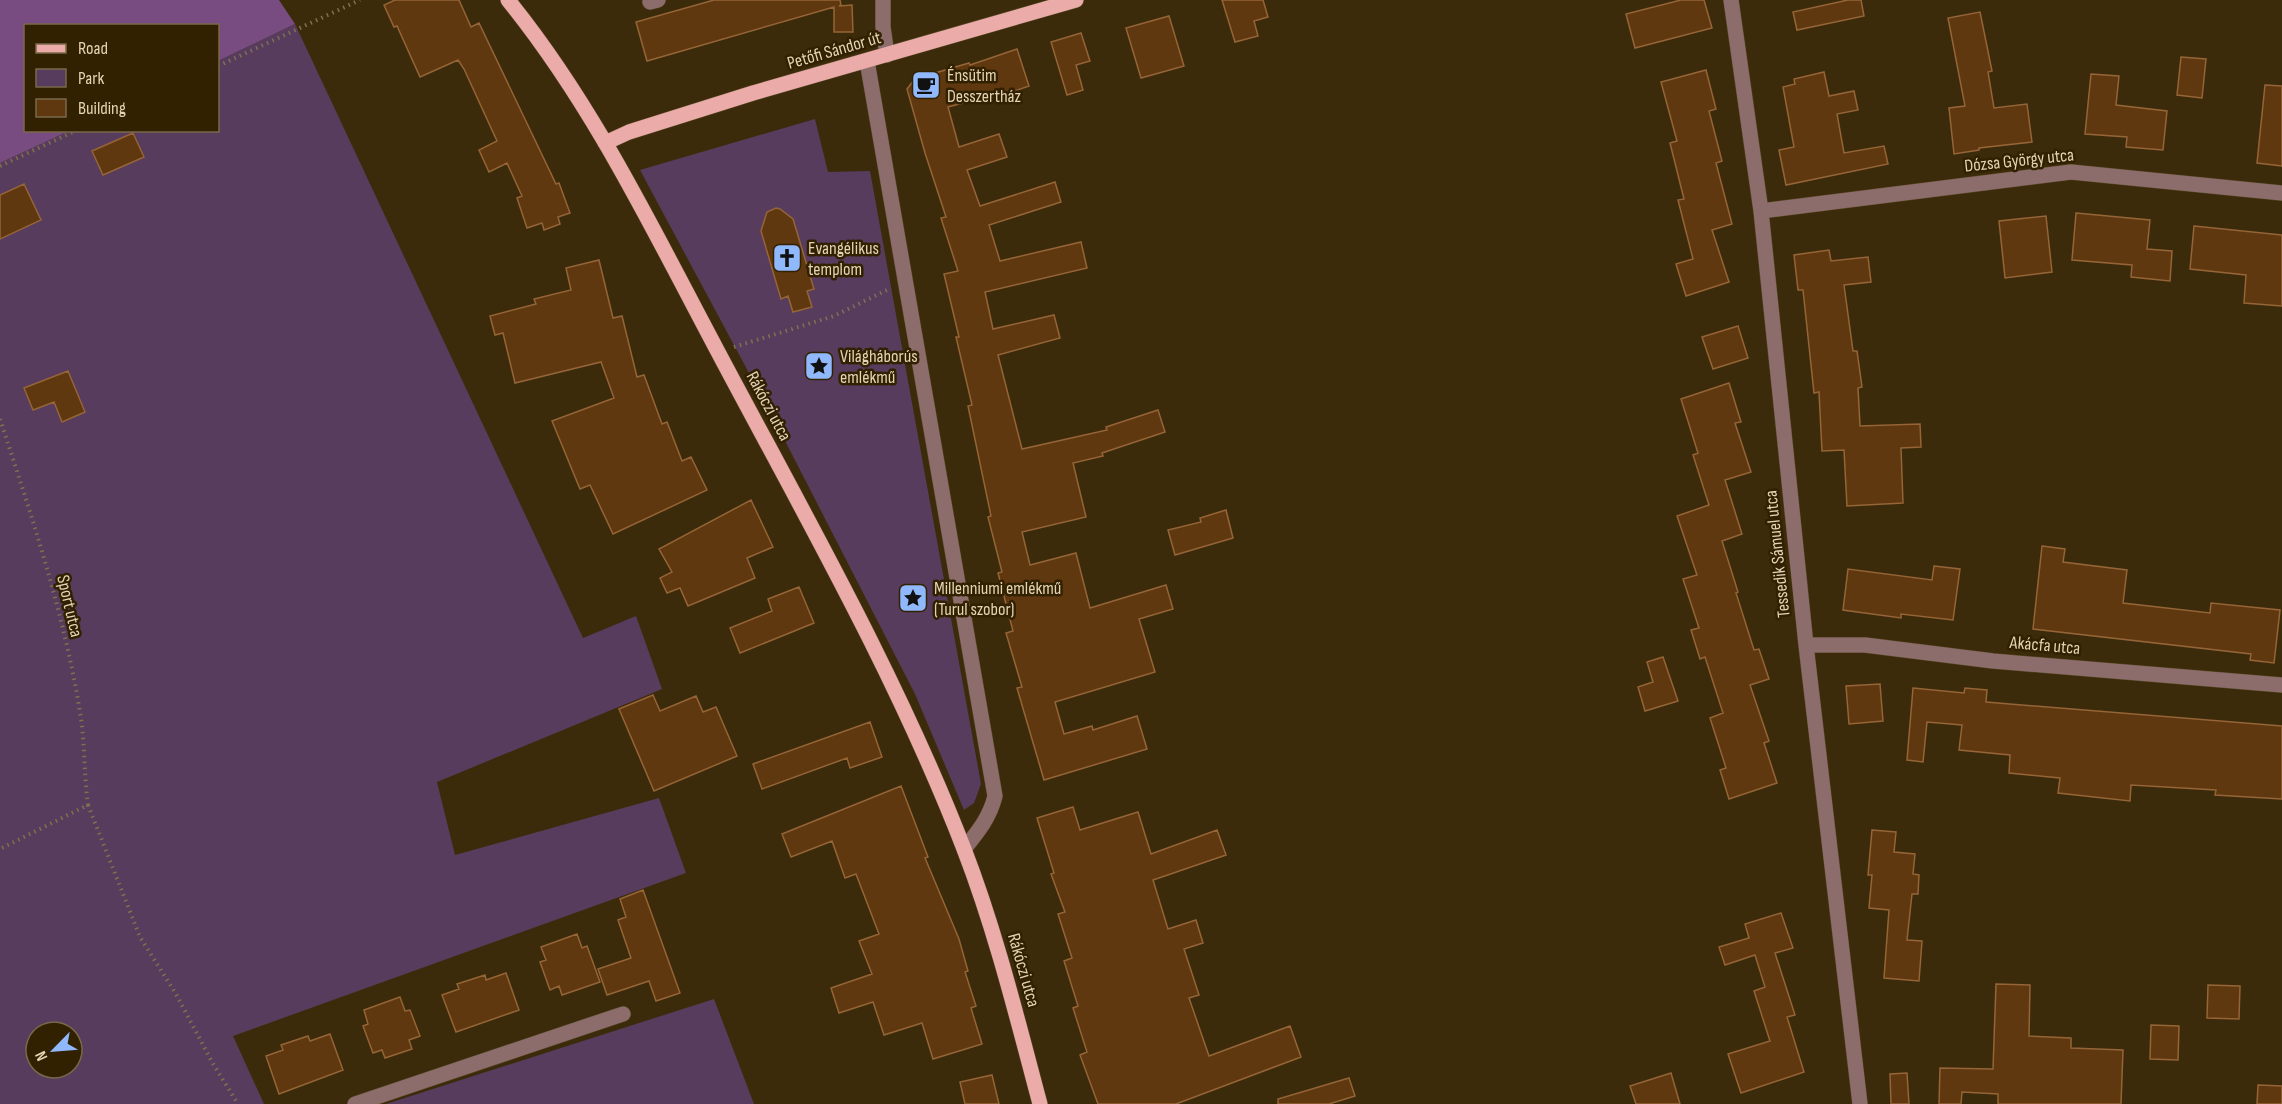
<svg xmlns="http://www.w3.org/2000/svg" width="2282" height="1104" viewBox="0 0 2282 1104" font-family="'Sofia Sans Condensed',sans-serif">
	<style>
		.green { fill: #583c5d; fill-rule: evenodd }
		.forest { fill: #784c80 }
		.building { fill: #5f3810; stroke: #956437; stroke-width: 1.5 }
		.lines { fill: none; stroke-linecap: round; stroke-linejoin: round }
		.minor-casing { stroke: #5a4929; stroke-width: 16 }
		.major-casing { stroke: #5a4929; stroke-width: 16 }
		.path { stroke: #817050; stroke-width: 4; stroke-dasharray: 1.5 4.5; stroke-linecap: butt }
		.minor { stroke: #8c6d6c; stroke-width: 15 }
		.major { stroke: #ebaba9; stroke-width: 15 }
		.labels { text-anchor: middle; stroke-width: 5; stroke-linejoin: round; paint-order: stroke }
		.street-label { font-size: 18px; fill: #e4d3b5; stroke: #322101 }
		.poi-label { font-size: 18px; fill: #e4d3b5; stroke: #322101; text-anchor: start }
	</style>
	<rect width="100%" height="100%" fill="#3c2b0a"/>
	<!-- green -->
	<path class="green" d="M295 24 583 638 636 616 662 689 437 782 455 855 659 798 686 873 233 1036 264 1104H0V163L69 131 218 130V61ZM36 1032H72V1068H36Z
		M815 119 828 172 870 171 981 784 974 803 964 810 915 694 779 429 640 170Z
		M714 999 754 1104H386Z"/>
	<!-- forest -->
	<path class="forest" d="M0 0H279L295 24 218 61V26H26V130L69 131 0 163Z"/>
	<!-- building -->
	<path class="building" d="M395 0H459L471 27 479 23 556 184 559 183 570 213 558 217 560 224 544 230 542 223 527 228 517 198 522 196 507 163 489 172 479 150 497 141 464 69 458 60 420 77 397 26 394 27 384 5Z
		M714 0H840L841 5 839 6 852 5 853 32H834V7L647 61 636 22Z
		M1222 0H1263L1268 17 1254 21 1258 36 1235 42Z
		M1681 0H1704L1712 28 1635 48 1626 14Z
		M1848 0H1861L1864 16 1797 30 1793 12Z
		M1980 12 1992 71 1988 72 1994 108 2027 104 2032 142 1979 148V150L1954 154 1949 108 1965 106 1948 18Z
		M1169 16 1184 66 1141 78 1126 28Z
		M1081 33 1090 61 1076 65 1083 90 1067 95 1051 42Z
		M1017 49 1029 86 994 98 993 95 948 107 959 147 999 134 1007 157 967 170 980 206 1055 182 1061 202 989 225 1000 261 1081 242 1087 268 985 292 993 329 1054 315 1060 338 998 355 1022 449 1107 430 1106 427 1158 410 1165 432 1102 453 1103 456 1073 463 1086 517 1022 532 1030 565 1076 553 1090 608 1166 585 1173 609 1139 619 1155 672 1055 702 1064 734 1092 726 1093 730 1137 716 1147 749 1044 780 1017 688 1022 687 1006 633 1013 631 998 573 1002 572 988 517 991 516 968 406 972 405 956 337H959L944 274 958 271 941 218 946 217 925 153 907 89 915 79 969 63 970 65Z
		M2181 57 2206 59 2202 98 2177 95Z
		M1706 70 1716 109 1709 111 1722 161 1716 163 1732 224 1712 230 1729 282 1686 296 1676 264 1693 259 1678 200 1684 199 1670 143 1677 141 1661 82Z
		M1824 72 1829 96 1854 91 1858 110 1837 114 1844 153 1884 146 1888 164 1786 185 1779 150 1794 147 1783 87 1795 84 1794 79Z
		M2091 74 2119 76 2116 105 2167 111 2163 150 2126 147 2127 137 2085 134Z
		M2265 85 2282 86V166L2257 163Z
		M133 133 144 157 103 175 92 151Z
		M24 184 41 220 0 239V195Z
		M776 208 780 209 793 219 814 289 807 291 812 307 793 312 788 296 781 299 761 231 767 212Z
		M2076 213 2150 220 2147 249 2172 251 2170 281 2131 277 2132 265 2072 260Z
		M2046 216 2052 272 2005 278 1999 221Z
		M2194 226 2282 235V306L2244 303 2246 275 2190 269Z
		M1829 250 1831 261 1868 257 1871 282 1844 285 1853 351H1857L1862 387 1858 388 1860 426 1920 424 1921 447 1901 448 1903 503 1847 506 1844 450 1822 451 1819 392 1814 393 1803 290H1798L1794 255Z
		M599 260 613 318 622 316 637 377 644 375 662 424 667 422 682 461 691 457 707 490 613 534 590 485 580 489 552 421 614 398 601 362 515 383 503 333 495 335 490 316 536 304 534 299 571 290 566 268Z
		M1738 326 1748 358 1713 369 1702 337Z
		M68 371 85 412 62 422 54 402 33 410 24 388Z
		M1729 383 1741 422 1735 423 1751 472 1725 480 1742 534 1722 541 1738 592 1736 593 1754 650 1759 649 1769 679 1750 685 1769 741 1764 743 1777 783 1729 799 1720 770 1726 768 1710 718 1723 713 1705 657 1700 659 1691 630 1699 628 1683 579 1697 575 1677 516 1709 505 1693 455 1698 453 1681 399Z
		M751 500 773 547 747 558 755 578 688 606 680 588 667 593 660 578 672 572 659 549Z
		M1226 510 1233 538 1175 555 1168 530 1201 522 1200 518Z
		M2042 546 2065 549 2063 562 2127 570 2123 603 2210 613 2211 603 2280 610 2274 663 2250 660 2251 654 2033 629Z
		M1934 566 1960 569 1953 620 1901 614V618L1843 610 1848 569 1932 580Z
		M799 587 814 623 740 653 730 628 772 611 768 599Z
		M1663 657 1678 701 1645 711 1638 687 1653 682 1647 662Z
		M1880 684 1883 721 1849 724 1846 686Z
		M1913 688 1964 693 1965 688 1987 690 1986 702 2282 726V799L2215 795 2216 790 2131 785 2130 801 2058 793 2060 778 2009 773 2010 755 1959 750 1962 725 1927 722 1923 762 1907 760Z
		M653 695 660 711 696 696 703 712 716 707 737 756 654 791 619 709Z
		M870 722 882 757 850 768 847 758 762 789 753 764Z
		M901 786 928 857 925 858 959 939 968 971 965 972 976 1006 971 1008 982 1044 933 1059 922 1023 884 1035 873 1002 839 1013 831 988 872 974 859 941 879 934 856 874 845 878 832 841 791 857 782 834Z
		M1073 807 1080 830 1138 812 1151 854 1217 830 1226 855 1153 880 1168 929 1196 920 1203 943 1184 949 1199 995 1189 998 1209 1056 1290 1026 1301 1057 1176 1104H1098L1080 1055 1087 1052 1073 1008 1078 1006 1064 961 1072 958 1058 914 1065 912 1051 874 1054 873 1037 818Z
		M1872 830 1896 832 1894 852 1915 854 1913 874 1919 875 1918 894H1912L1907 940 1922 941 1919 981 1884 978 1889 910 1869 908 1872 875H1868Z
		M643 890 680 993 656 1001 649 981 607 995 598 969 631 958 618 920 626 917 620 899Z
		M1781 913 1793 948 1775 953 1795 1015 1787 1017 1804 1072 1741 1093 1728 1054 1770 1041 1754 991 1765 987 1755 955 1725 965 1719 947 1749 938 1745 924Z
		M577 934 582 948 587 946 600 982 562 995 559 986 550 990 540 962 546 960 541 947Z
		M506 973 519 1010 456 1032 442 995 459 989 457 984 485 975 486 980Z
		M1996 984 2030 985 2029 1036 2071 1038V1048L2123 1050 2121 1104H1998V1094L1962 1092 1961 1104H1939L1940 1068 1993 1069Z
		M2208 985 2240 986 2239 1019 2207 1018Z
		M400 997 405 1011 410 1010 420 1036 409 1040 412 1049 385 1058 382 1050 373 1053 363 1026 368 1024 364 1010Z
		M2151 1025 2179 1026 2178 1060 2150 1059Z
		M330 1034 343 1070 279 1094 266 1056 283 1050 281 1045 308 1036 310 1041Z
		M1671 1073 1680 1104H1636L1630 1086Z
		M1907 1073 1909 1104H1891L1890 1074Z
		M992 1075 999 1104H965L960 1082Z
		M1349 1078 1355 1096 1329 1104H1278V1099Z
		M2258 1085 2282 1086V1104H2257Z"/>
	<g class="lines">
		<!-- minor casing -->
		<g class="minor-casing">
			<path id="minor" d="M883 0V27L887 55
				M1731 0 1761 211 1806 645 1860 1104
				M650 2 658 0
				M867 61 995 796C990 817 978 832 964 849
				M1761 211 2071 172 2282 193
				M1806 645H1865L1993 661 2282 685
				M355 1104 623 1014"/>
		</g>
		<!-- major casing -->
		<g class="major-casing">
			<path id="major" d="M508 0C594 106 653 230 717 350 804 514 897 676 964 849 996 932 1017 1018 1040 1104
				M605 143 629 132 753 93 1076 0"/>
		</g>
		<!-- path -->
		<path class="path" d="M218 66 360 0
			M0 166 77 130
			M734 347 834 316 889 289
			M0 419C32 517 65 616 81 718 85 747 84 776 88 805L0 849
			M88 805 140 937 176 994 212 1062 238 1104"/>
		<!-- minor -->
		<use href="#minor" class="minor"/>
		<!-- major -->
		<use href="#major" class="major"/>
	</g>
	<!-- icons -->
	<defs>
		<g id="cafe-square" transform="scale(1.5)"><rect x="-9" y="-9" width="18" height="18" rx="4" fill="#90b8fd" stroke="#322101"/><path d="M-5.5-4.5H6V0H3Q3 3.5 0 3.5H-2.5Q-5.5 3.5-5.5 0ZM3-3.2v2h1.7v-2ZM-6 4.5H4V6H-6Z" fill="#111"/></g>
		<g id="church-square" transform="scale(1.5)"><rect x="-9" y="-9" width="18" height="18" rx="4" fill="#90b8fd" stroke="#322101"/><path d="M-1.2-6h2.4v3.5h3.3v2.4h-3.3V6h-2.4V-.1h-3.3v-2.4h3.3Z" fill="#111"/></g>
		<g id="sight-square" transform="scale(1.5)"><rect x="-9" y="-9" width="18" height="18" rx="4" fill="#90b8fd" stroke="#322101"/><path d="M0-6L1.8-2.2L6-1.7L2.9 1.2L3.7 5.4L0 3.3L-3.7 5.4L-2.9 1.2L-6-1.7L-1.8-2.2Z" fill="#111"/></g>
	</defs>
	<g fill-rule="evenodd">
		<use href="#cafe-square" x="926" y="85"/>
		<use href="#church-square" x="787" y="258"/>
		<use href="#sight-square" x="819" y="366"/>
		<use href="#sight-square" x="913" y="598"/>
	</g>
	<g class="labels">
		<!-- street labels -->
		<g class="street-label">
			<text transform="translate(834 50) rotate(-16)" y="6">Petőfi Sándor út</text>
			<text transform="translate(2019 160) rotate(-6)" y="6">Dózsa György utca</text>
			<text transform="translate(769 406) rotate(62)" y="6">Rákóczi utca</text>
			<text transform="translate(1777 554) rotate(-96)" y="6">Tessedik Sámuel utca</text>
			<text transform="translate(70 606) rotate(77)" y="6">Sport utca</text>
			<text transform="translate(2045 645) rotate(5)" y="6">Akácfa utca</text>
			<text transform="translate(1024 970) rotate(74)" y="6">Rákóczi utca</text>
		</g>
		<!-- poi labels -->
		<g class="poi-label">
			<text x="947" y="81">Énsütim<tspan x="947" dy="21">Desszertház</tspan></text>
			<text x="808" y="254">Evangélikus<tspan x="808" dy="21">templom</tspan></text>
			<text x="840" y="362">Világháborús<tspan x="840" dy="21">emlékmű</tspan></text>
			<text x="934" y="594">Millenniumi emlékmű<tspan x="934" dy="21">(Turul szobor)</tspan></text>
		</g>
	</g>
	<!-- legend -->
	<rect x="24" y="24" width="195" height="108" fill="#322101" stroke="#796849" stroke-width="1.5"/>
	<rect x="36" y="44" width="30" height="9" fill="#ebaba9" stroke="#796849" stroke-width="1.5"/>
	<text x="78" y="54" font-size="18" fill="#e4d3b5">Road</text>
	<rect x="36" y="69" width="30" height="18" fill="#583c5d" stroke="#796849" stroke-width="1.5"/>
	<text x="78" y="84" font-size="18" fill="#e4d3b5">Park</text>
	<rect x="36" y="99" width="30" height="18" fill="#5f3810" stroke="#796849" stroke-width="1.5"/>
	<text x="78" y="114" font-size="18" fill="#e4d3b5">Building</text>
	<!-- north arrow -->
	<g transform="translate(54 1050) rotate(245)"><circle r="28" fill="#322101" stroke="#796849" stroke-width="1.5"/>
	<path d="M0-4.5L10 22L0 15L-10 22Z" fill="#90b8fd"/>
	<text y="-9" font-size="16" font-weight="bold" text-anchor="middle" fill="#e4d3b5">N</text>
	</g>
</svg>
